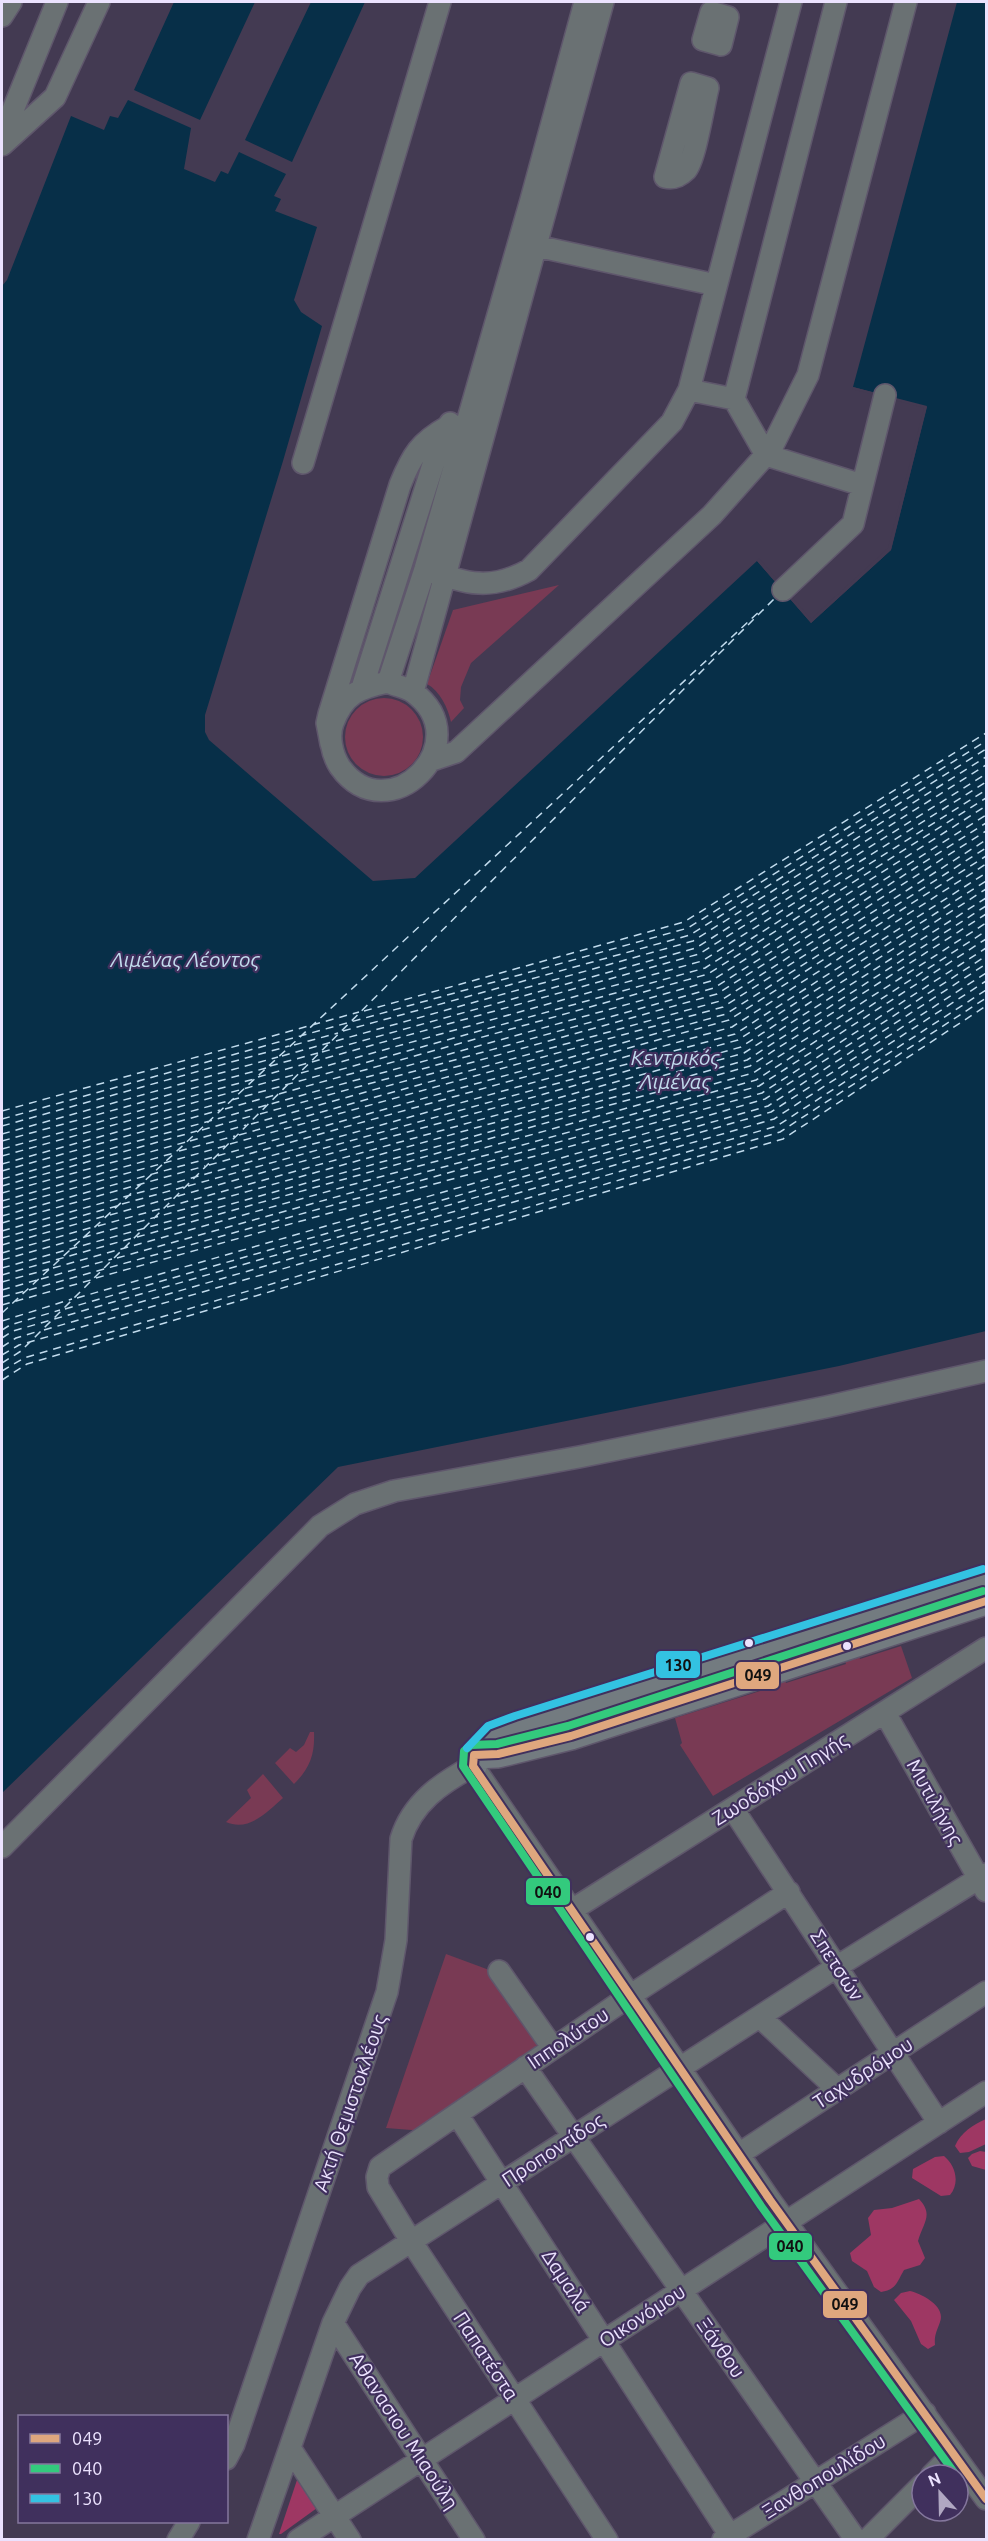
<svg xmlns="http://www.w3.org/2000/svg" width="988" height="2541" viewBox="0 0 988 2541" font-family="Ubuntu,sans-serif">
	<style>
		.green { fill: #793a54 }
		.forest { fill: #9e3763 }
		.water { fill: #072f48 }
		.pier { fill: #433a52 }
		.lines { fill: none; stroke-linecap: round; stroke-linejoin: round }
		.ferry { stroke: #c1dbed; stroke-width: 1.5; stroke-dasharray: 8 6; stroke-linecap: butt }
		.minor-casing { stroke: #5f576c; stroke-width: 24 }
		.major-casing { stroke: #5f576c; stroke-width: 30 }
		.minor { stroke: #6a7173; stroke-width: 21 }
		.major { stroke: #737b80; stroke-width: 27 }
		.bus-1-casing { stroke: #40305d; stroke-width: 12 }
		.bus-2-casing { stroke: #40305d; stroke-width: 12 }
		.bus-3-casing { stroke: #40305d; stroke-width: 12 }
		.bus-1 { stroke: #dfa77e; stroke-width: 8 }
		.bus-2 { stroke: #33ca7d; stroke-width: 8 }
		.bus-3 { stroke: #33c2e2; stroke-width: 8 }
		.bus-dot { fill: #ebe2fe; stroke: #40305d; stroke-width: 2 }
		.labels { text-anchor: middle; stroke-width: 4.5; stroke-linejoin: round; paint-order: stroke }
		.street-label { font-size: 20px; fill: #ebe2fe; stroke: #40305d }
		.water-label { font-size: 21px; font-style: italic; fill: #c1dbed; stroke: #40305d }
		.line-badge { stroke: #40305d; stroke-width: 2 }
		.pale-badge-label { font-size: 16px; text-anchor: middle; font-weight: bold; fill: #111 }
	</style>
	<rect width="100%" height="100%" fill="#433a52"/>
	<!-- green -->
	<path class="green" d="M559 585 471 663 461 687 460 700 464 708 451 722C448 708 440 691 427 684L453 610Z
		M345 737a39 39 0 1 1 78 0a39 39 0 1 1-78 0Z
		M901 1646 912 1678 713 1796 680 1745 682 1743 675 1718 773 1687V1684L785 1680 786 1683 846 1664 845 1661 859 1656 860 1659Z
		M310 1732H314C315 1754 310 1768 294 1784L275 1763 290 1748 296 1752 304 1745Z
		M263 1774 283 1798C267 1812 249 1832 226 1822L251 1798 247 1790Z
		M446 1954 492 1971 544 2046 424 2131 386 2128Z"/>
	<!-- forest -->
	<path class="forest" d="M986 2119V2144L969 2152 960 2153 955 2146C961 2132 973 2125 986 2119Z
		M980 2151 986 2152V2170L972 2166 968 2158 972 2154Z
		M944 2156C956 2166 960 2183 950 2195L941 2196 912 2178 913 2169 935 2157Z
		M919 2199C934 2215 923 2223 918 2241L925 2258 920 2265 904 2270C897 2282 896 2290 881 2292L874 2287 867 2271 852 2261 850 2253 871 2235 868 2218 874 2210 892 2208Z
		M910 2291C922 2294 946 2306 940 2322 937 2331 934 2335 935 2345L928 2349 921 2344 911 2321 894 2300 901 2293Z
		M298 2477 317 2508 281 2534H279Z"/>
	<!-- water -->
	<path class="water" d="M174 2H255L200 120 134 90Z
		M311 2H365L292 162 245 140Z
		M957 2H986V1331L839 1366 338 1467 2 1793V286L7 280 71 116 104 130 110 116 118 118 128 100 191 128 184 169 215 182 221 171 228 174 239 152 286 174 274 196 281 199 275 211 317 227 294 300 301 312 322 326 283 461 205 715V732L209 740 373 881 415 878 757 561 811 623 891 550 927 407 853 387Z"/>
	<!-- pier -->
	<path class="pier" d="M853 387 927 406 891 550 811 623 757 561 759 558 811 619 888 548 924 408 852 389Z"/>
	<g class="lines">
		<!-- ferry -->
		<path class="ferry" d="M364 1011 684 922 986 733
			M343 1031 690 935 986 749
			M294 1045 338 1033
			M322 1052 696 948 986 765
			M282 1056 693 941 986 757
			M270 1066 318 1053
			M301 1073 702 961 986 782
			M258 1077 699 954 986 774
			M225 1109 708 974 986 798
			M2 1111 359 1012
			M260 1114 714 988 986 815
			M2 1119 688 928 986 741
			M251 1124 717 994 986 823
			M2 1126 289 1046
			M202 1130 255 1115
			M2 1134 278 1057
			M239 1135 720 1001 986 831
			M2 1141 266 1068
			M190 1141 246 1125
			M230 1144 723 1007 986 840
			M2 1149 254 1079
			M179 1151 235 1136
			M2 1156 297 1074
			M2 1164 705 968 986 790
			M209 1165 729 1020 986 856
			M2 1171 220 1110
			M2 1179 711 981 986 806
			M2 1186 197 1131
			M188 1186 735 1034 986 873
			M2 1193 186 1142
			M2 1201 174 1153
			M122 1204 184 1187
			M167 1207 741 1047 986 889
			M2 1208 225 1146
			M110 1215 738 1040 986 881
			M2 1216 726 1014 986 848
			M2 1223 205 1166
			M98 1226 163 1208
			M2 1231 732 1027 986 864
			M137 1237 750 1066 986 914
			M2 1238 117 1206
			M2 1245 105 1216
			M2 1253 93 1227
			M117 1258 756 1080 986 931
			M2 1260 744 1053 986 898
			M2 1268 747 1060 986 906
			M53 1268 753 1073 986 923
			M2 1275 133 1238
			M96 1278 762 1093 986 948
			M41 1279 112 1259
			M2 1282 49 1269
			M2 1290 37 1280
			M29 1290 759 1086 986 939
			M2 1297 25 1291
			M77 1298 765 1099 986 956
			M2 1305 91 1280
			M65 1309 768 1106 986 964
			M2 1313 762 609
			M2 1321 72 1299
			M2 1330 10 1325 60 1310
			M44 1330 774 1119 986 981
			M2 1338 13 1331 771 1112 986 973
			M2 1347 16 1338 39 1331
			M2 1355 19 1345 777 1126 986 990
			M2 1363 21 1351 776 597
			M2 1371 24 1358 780 1132 986 998
			M2 1380 27 1364 783 1139 986 1006"/>
		<!-- minor casing -->
		<g class="minor-casing">
			<path id="minor" d="M711 12 728 17 721 45 703 40Z
				M2 16 11 2
				M691 83 708 88C704 103 695 161 686 170 680 176 673 179 665 177Z
				M2 137 57 2
				M2 145 55 97 99 2
				M536 246 716 285
				M689 390 734 399 836 2
				M734 399 766 455 862 485
				M303 463 440 2
				M425 569C466 583 489 592 529 570L672 422 689 390 791 2
				M783 590 853 524 885 395
				M388 682 425 569 531 200 585 2
				M388 682C396 686 405 687 413 692 481 742 388 834 340 767 332 755 328 736 333 723 344 694 359 688 388 682Z
				M362 688 438 449 450 423
				M413 692 603 2
				M331 744 327 723 329 714 400 485C412 455 420 442 449 426
				M432 760 456 752 712 515 771 449 808 375 906 2
				M885 1713 986 1891
				M733 1809 939 2123
				M2 1847 320 1526 355 1504 394 1491 579 1457 826 1407 986 1371
				M572 1910 986 1648
				M499 1971 553 2048
				M760 2017 837 2089
				M525 2067 856 2540
				M457 2114 733 2540
				M739 2154 986 1992
				M333 2323 474 2540
				M290 2448 350 2540
				M226 2459 234 2444 387 1992 396 1940 401 1839C412 1803 441 1783 473 1766L770 2200 986 2499
				M932 2475 953 2454
				M178 2540 189 2522
				M258 2540 333 2323 350 2288 359 2275 838 1966 986 1874
				M298 2540 986 2092
				M607 2540 411 2241 378 2187 377 2177 380 2167 631 1995 789 1892
				M723 2540 925 2413
				M867 2540 922 2485"/>
		</g>
		<!-- major casing -->
		<g class="major-casing">
			<path id="major" d="M474 1755 498 1754 571 1736 986 1601
				M473 1766 474 1755 494 1735 986 1579"/>
		</g>
		<!-- minor -->
		<use href="#minor" class="minor"/>
		<!-- major -->
		<use href="#major" class="major"/>
		<!-- bus-1 casing -->
		<g class="bus-1-casing">
			<path id="bus-1" d="M986 1601 571 1736 498 1754 474 1755 473 1766 770 2200 986 2499"/>
		</g>
		<!-- bus-2 casing -->
		<g class="bus-2-casing">
			<path id="bus-2" d="M956 2475 761 2206 463 1766 464 1751 471 1745 497 1744 568 1726 983 1591"/>
		</g>
		<!-- bus-3 casing -->
		<g class="bus-3-casing">
			<path id="bus-3" d="M467 1748 488 1726 515 1716 983 1569"/>
		</g>
		<!-- bus-1 -->
		<use href="#bus-1" class="bus-1"/>
		<!-- bus-2 -->
		<use href="#bus-2" class="bus-2"/>
		<!-- bus-3 -->
		<use href="#bus-3" class="bus-3"/>
	</g>
	<!-- markers -->
	<g class="bus-dot">
		<circle cx="749" cy="1643" r="5"/>
		<circle cx="847" cy="1646" r="5"/>
		<circle cx="590" cy="1937" r="5"/>
	</g>
	<g class="labels">
		<!-- street labels -->
		<g class="street-label">
			<text transform="translate(780 1779) rotate(-32)" y="7">Ζωοδόχου Πηγής</text>
			<text transform="translate(935 1802) rotate(61)" y="7">Μυτιλήνης</text>
			<text transform="translate(837 1965) rotate(57)" y="7">Σπετσών</text>
			<text transform="translate(568 2038) rotate(-34)" y="7">Ιππολύτου</text>
			<text transform="translate(863 2073) rotate(-33)" y="7">Ταχυδρόμου</text>
			<text transform="translate(350 2103) rotate(-71)" y="7">Ακτή Θεμιστοκλέους</text>
			<text transform="translate(553 2150) rotate(-33)" y="7">Προποντίδος</text>
			<text transform="translate(566 2281) rotate(57)" y="7">Δαμαλά</text>
			<text transform="translate(642 2316) rotate(-33)" y="7">Οικονόμου</text>
			<text transform="translate(721 2348) rotate(55)" y="7">Ξάνθου</text>
			<text transform="translate(486 2356) rotate(57)" y="7">Παπατέστα</text>
			<text transform="translate(404 2431) rotate(57)" y="7">Αθανασιου Μιαούλη</text>
			<text transform="translate(824 2476) rotate(-32)" y="7">Ξανθοπουλίδου</text>
		</g>
		<!-- water labels -->
		<g class="water-label">
			<text x="185" y="967">Λιμένας Λέοντος</text>
			<text x="675" y="1065">Κεντρικός<tspan x="675" dy="24">Λιμένας</tspan></text>
		</g>
	</g>
	<g class="line-badge">
		<rect x="655" y="1650" width="46" height="29" rx="6" fill="#33c2e2"/>
		<rect x="735" y="1661" width="45" height="29" rx="6" fill="#dfa77e"/>
		<rect x="525" y="1877" width="46" height="29" rx="6" fill="#33ca7d"/>
		<rect x="768" y="2232" width="45" height="29" rx="6" fill="#33ca7d"/>
		<rect x="822" y="2290" width="46" height="29" rx="6" fill="#dfa77e"/>
	</g>
	<g class="pale-badge-label">
		<text x="678" y="1671">130</text>
		<text x="758" y="1681">049</text>
		<text x="548" y="1898">040</text>
		<text x="790" y="2252">040</text>
		<text x="845" y="2310">049</text>
	</g>
	<!-- border -->
	<rect width="988" height="2541" fill="none" stroke="#ebe2fe" stroke-width="6"/>
	<!-- legend -->
	<rect x="18" y="2415" width="210" height="108" fill="#40305d" stroke="#84779d" stroke-width="1.5"/>
	<rect x="30" y="2434" width="30" height="9" fill="#dfa77e" stroke="#84779d" stroke-width="1.5"/>
	<text x="72" y="2445" font-size="18" fill="#ebe2fe">049</text>
	<rect x="30" y="2464" width="30" height="9" fill="#33ca7d" stroke="#84779d" stroke-width="1.5"/>
	<text x="72" y="2475" font-size="18" fill="#ebe2fe">040</text>
	<rect x="30" y="2494" width="30" height="9" fill="#33c2e2" stroke="#84779d" stroke-width="1.5"/>
	<text x="72" y="2505" font-size="18" fill="#ebe2fe">130</text>
	<!-- north arrow -->
	<g transform="translate(940 2493) rotate(338)"><circle r="28" fill="#40305d" stroke="#84779d" stroke-width="1.5"/>
	<path d="M0-4.5L10 22L0 15L-10 22Z" fill="#b0a7c2"/>
	<text y="-9" font-size="16" font-weight="bold" text-anchor="middle" fill="#ebe2fe">N</text>
	</g>
</svg>
